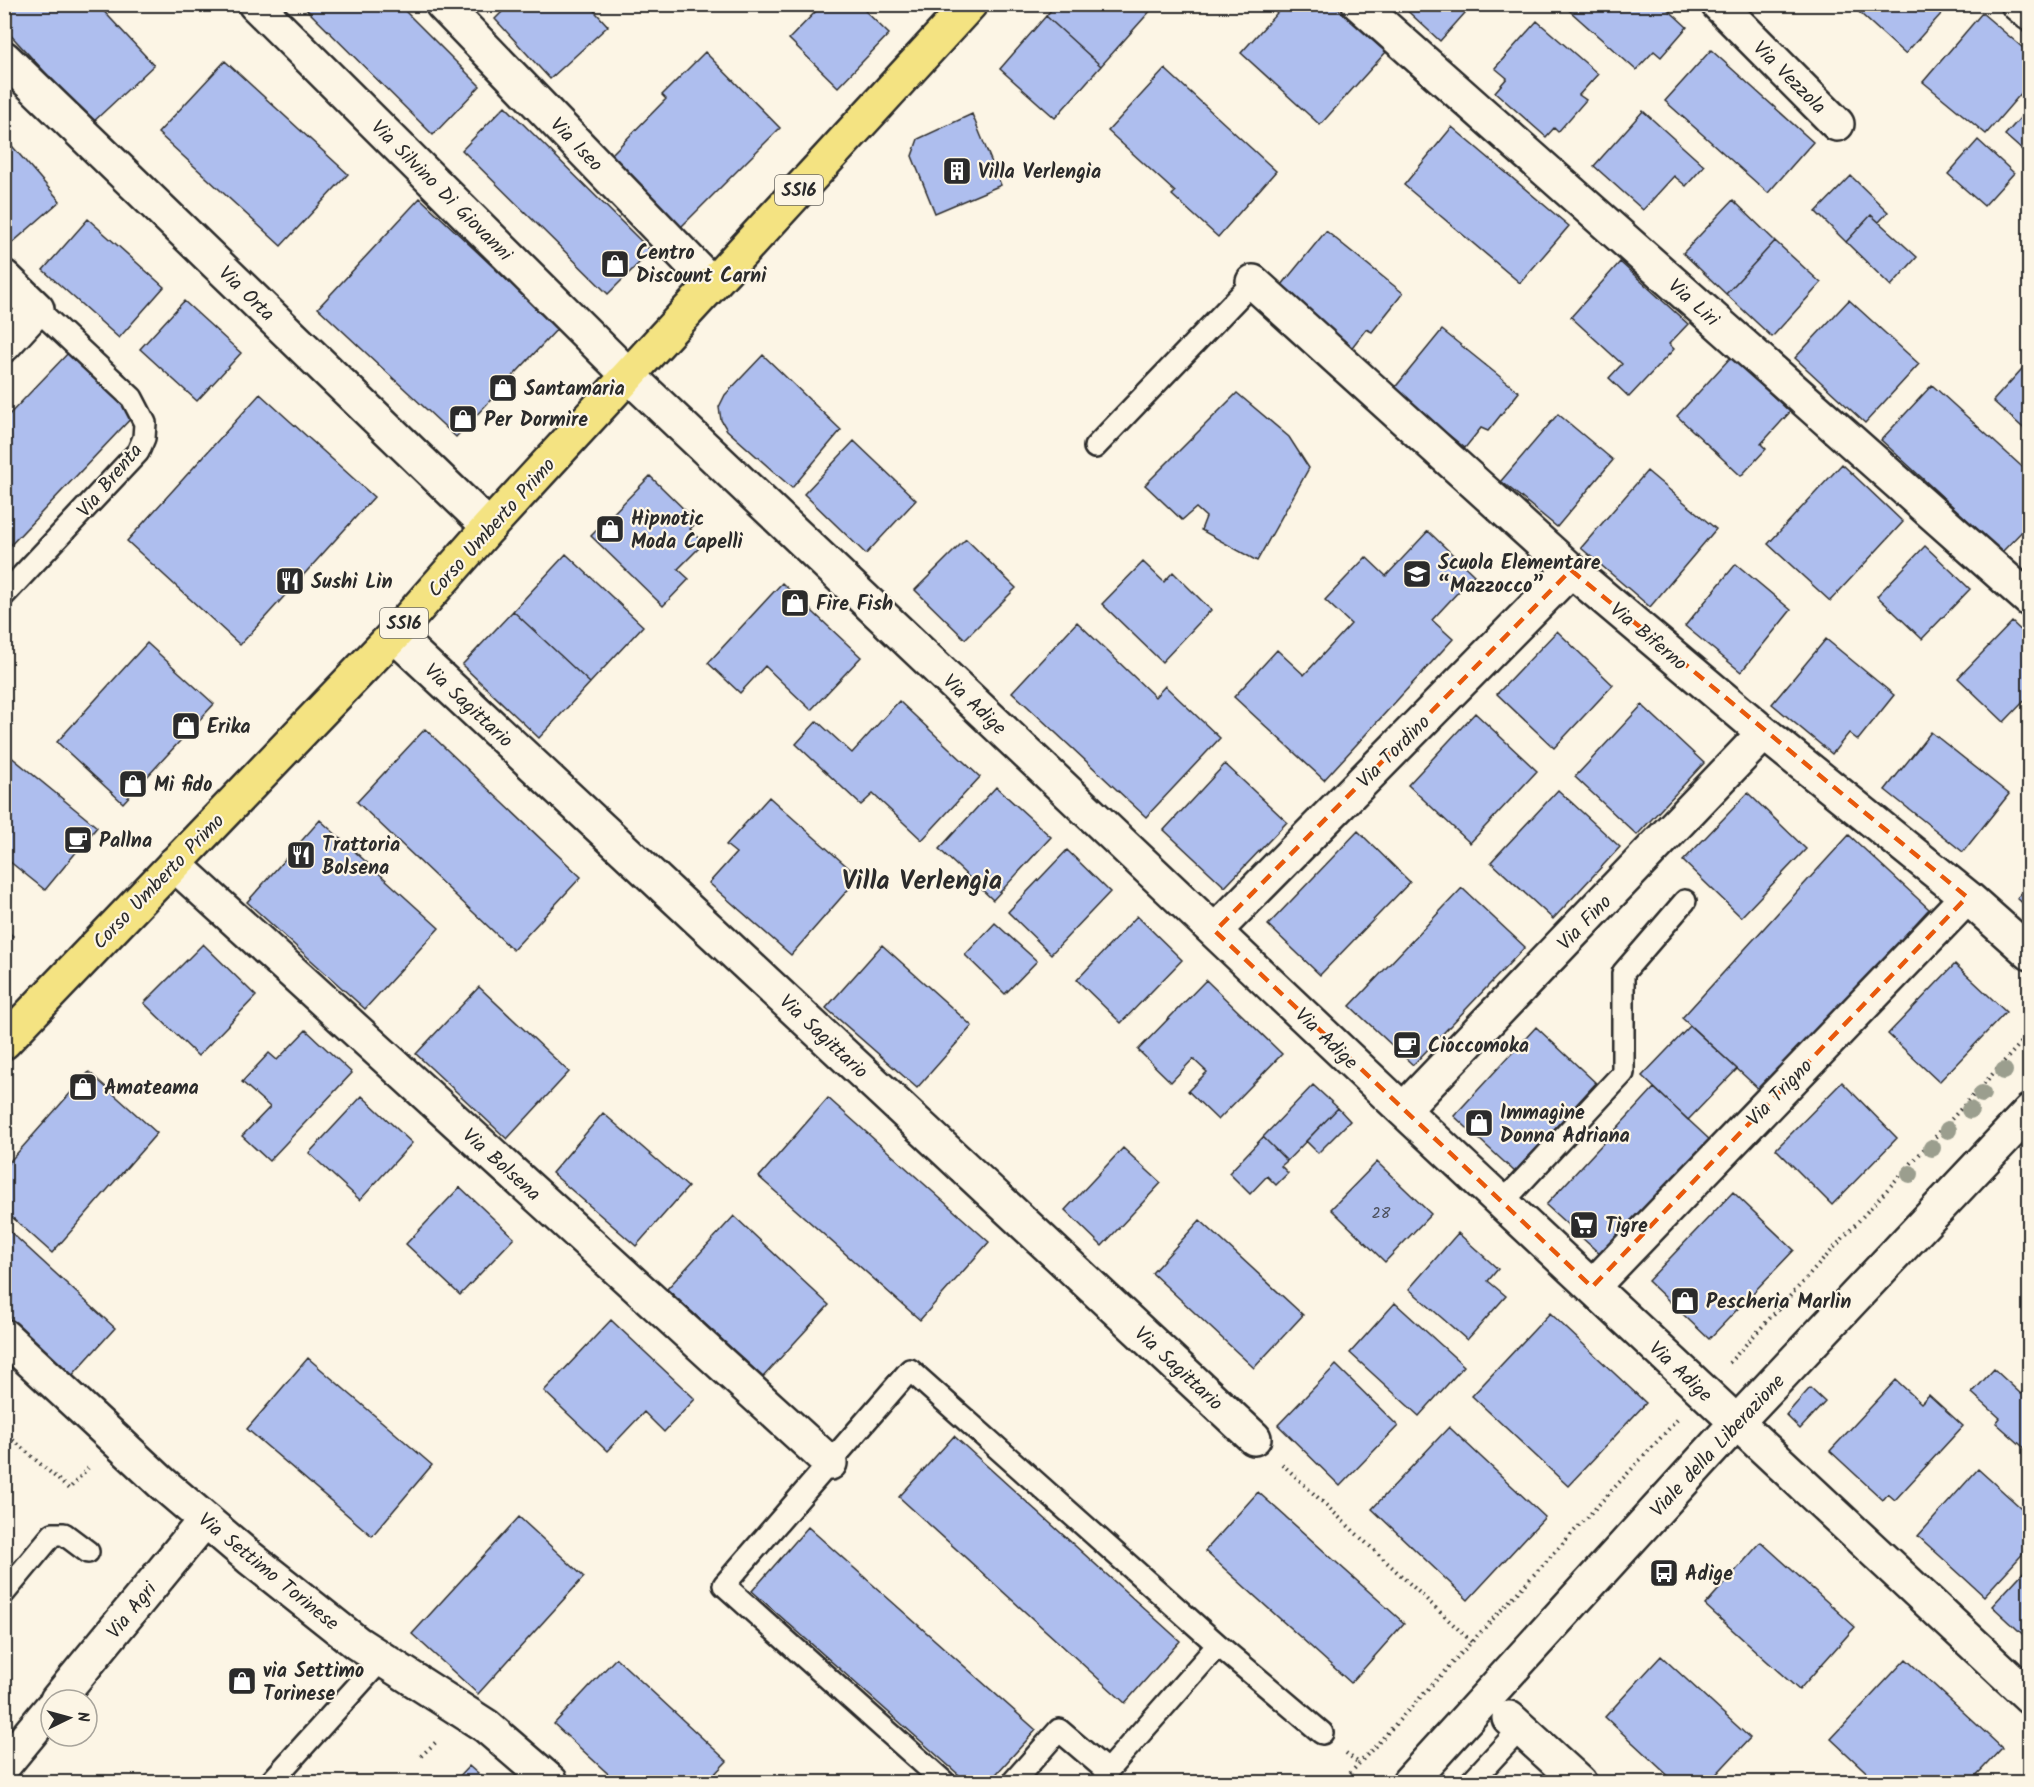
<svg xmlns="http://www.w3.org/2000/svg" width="2034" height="1787" viewBox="0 0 2034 1787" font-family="Kalam,sans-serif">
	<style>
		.building { fill: #aebeee; stroke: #2b2b2b; stroke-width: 1.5 }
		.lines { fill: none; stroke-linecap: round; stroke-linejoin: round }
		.service-casing { stroke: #2b2b2b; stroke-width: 26 }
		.minor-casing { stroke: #2b2b2b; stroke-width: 38 }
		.primary-casing { stroke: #2b2b2b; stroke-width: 38 }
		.path { stroke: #2b2b2b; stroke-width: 4; stroke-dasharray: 1.5 4.5; stroke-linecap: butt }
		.service { stroke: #fcf5e5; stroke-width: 21 }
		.minor { stroke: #fcf5e5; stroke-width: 33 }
		.primary { stroke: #f4e382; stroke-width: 33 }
		.tree { fill: #9b9e8e }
		.marked { fill: none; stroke: #e8590c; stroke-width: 4.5; stroke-dasharray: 12 8; stroke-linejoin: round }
		.labels { text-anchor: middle; stroke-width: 4.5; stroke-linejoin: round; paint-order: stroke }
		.number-label { font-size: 16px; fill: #4c505c }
		.shield { fill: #fcf5e5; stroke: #6a6863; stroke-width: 1.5 }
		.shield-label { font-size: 18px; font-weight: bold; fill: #2b2b2b }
		.street-label { font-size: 20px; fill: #2b2b2b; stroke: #fcf5e5 }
		.poi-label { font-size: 20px; font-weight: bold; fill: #2b2b2b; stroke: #fcf5e5; text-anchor: start }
		.district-label { font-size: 26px; font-weight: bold; fill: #2b2b2b; stroke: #fcf5e5 }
	</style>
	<rect width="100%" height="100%" fill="#fcf5e5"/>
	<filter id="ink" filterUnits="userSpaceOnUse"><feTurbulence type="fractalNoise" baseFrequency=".0167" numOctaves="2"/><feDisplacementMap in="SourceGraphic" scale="12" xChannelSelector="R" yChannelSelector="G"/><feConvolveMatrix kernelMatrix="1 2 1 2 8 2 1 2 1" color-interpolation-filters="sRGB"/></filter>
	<g filter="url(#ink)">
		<!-- building -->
		<path class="building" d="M4 4H97L154 65 92 123 4 28Z
			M398 4 480 86 433 135 302 5Z
			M510 4H588L608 26 550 79 495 19Z
			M823 4H858L889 34 838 87 789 39Z
			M1056 4H1147L1152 9 1101 66 1046 16Z
			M1285 4H1333L1386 52 1320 125 1241 53Z
			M1400 4H1473L1440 41Z
			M1562 4H1662L1687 27 1661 57 1654 51 1636 70Z
			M1850 4H1950L1905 54Z
			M1982 13 2030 54V83L1986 134 1923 82Z
			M1046 16 1101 66 1055 118 1000 69Z
			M1537 21 1598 74 1579 95 1586 100 1558 132 1554 128 1546 137 1495 92 1507 78 1495 68Z
			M1711 50 1813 142 1768 193 1665 101Z
			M705 52 780 128 681 227 610 156 666 99 662 95Z
			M225 61 348 174 281 246 158 133Z
			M1165 69 1276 171 1218 237 1172 195 1175 192 1108 131Z
			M505 106 651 251 608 294 462 150Z
			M2030 107V157L2005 135Z
			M1643 111 1704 166 1686 186 1674 176 1643 210 1594 166Z
			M972 114 1001 185 935 213 912 156 918 139Z
			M1452 127 1569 226 1520 283 1404 185Z
			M6 139 60 201 4 250V140Z
			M1978 140 2014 173 1984 206 1948 174Z
			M1851 176 1888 212 1879 222 1871 215 1846 242 1816 212Z
			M420 198 558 328 456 437 318 308Z
			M1733 200 1775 241 1726 294 1683 253Z
			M1871 215 1917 257 1891 286 1846 242Z
			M88 219 164 287 119 338 43 270Z
			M1326 231 1403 293 1372 332 1366 329 1350 350 1277 291Z
			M1775 241 1821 283 1772 337 1726 294Z
			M1620 262 1688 324 1669 344 1674 349 1629 397 1609 378 1622 364 1571 317Z
			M1849 300 1919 364 1865 423 1795 358Z
			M184 301 241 353 197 401 140 349Z
			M1442 330 1519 392 1488 431 1481 428 1465 448 1393 390Z
			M70 351 136 413 4 552V420Z
			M763 355 841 430 792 488 727 430 721 420 719 407 725 395Z
			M1731 357 1790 412 1761 444 1766 449 1741 476 1677 416Z
			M2030 360V434L1993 401Z
			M1932 385 2030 474V523L2002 552 1881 440Z
			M1237 393 1289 437 1309 468 1257 561 1201 530 1206 517 1196 508 1182 520 1145 485Z
			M260 394 374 497 240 645 127 541Z
			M1558 414 1613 460 1557 527 1501 481Z
			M854 441 916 500 866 554 804 494Z
			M1842 464 1903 522 1830 601 1768 544Z
			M1647 471 1716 529 1650 607 1581 548Z
			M650 476 697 522 690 529 704 543 678 569 689 579 663 606 591 536Z
			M1428 531 1474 575 1432 620 1453 639 1324 780 1234 697 1277 650 1304 675 1351 624 1325 600 1366 557 1386 576Z
			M966 539 1016 588 965 639 915 590Z
			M1925 546 1970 589 1922 639 1877 596Z
			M566 554 643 626 590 683 513 611Z
			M1143 562 1164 582 1173 572 1211 610 1162 662 1102 604Z
			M1736 564 1791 610 1741 672 1685 626Z
			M782 583 861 657 811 710 765 666 740 693 708 663Z
			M513 611 590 683 539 738 462 665Z
			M1077 622 1155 697 1165 686 1220 738 1146 817 1012 692Z
			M2012 622 2030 639V695L2004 722 1958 678Z
			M1557 631 1613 685 1554 748 1497 694Z
			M1826 639 1894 695 1858 740 1849 733 1832 754 1772 704Z
			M147 643 214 704 123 803 57 742Z
			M899 701 980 777 922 840 873 794 861 805 796 744 817 721 852 753Z
			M1642 705 1704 763 1637 835 1575 777Z
			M1475 713 1537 771 1470 843 1408 785Z
			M425 729 581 877 513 950 357 802Z
			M1931 732 2009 794 1963 852 1885 790Z
			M4 751 97 827 45 890 4 857Z
			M1225 764 1287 822 1225 887 1164 830Z
			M996 787 1051 837 993 900 939 849Z
			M1558 790 1620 847 1553 919 1491 862Z
			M1748 793 1806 849 1741 917 1683 861Z
			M769 797 859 877 791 955 709 883 736 853 726 845Z
			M320 820 439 928 365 1009 247 902Z
			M1358 831 1410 882 1320 975 1268 925Z
			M1849 835 1929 909 1762 1092 1682 1018Z
			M1067 850 1110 892 1051 954 1008 912Z
			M2030 884V910L2017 898Z
			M1462 888 1525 947 1413 1065 1350 1006Z
			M1137 916 1182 960 1121 1023 1077 980Z
			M995 923 1037 961 1005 994 965 955Z
			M4 928 13 936 4 945Z
			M203 944 256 996 198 1056 144 1003Z
			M882 945 972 1026 917 1088 826 1008Z
			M1955 964 2006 1012 1939 1082 1888 1034Z
			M1206 980 1282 1054 1218 1120 1188 1091 1207 1072 1193 1059 1171 1082 1138 1050Z
			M479 987 569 1072 507 1139 416 1054Z
			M1690 1026 1737 1069 1688 1120 1642 1076Z
			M1536 1027 1596 1083 1515 1172 1454 1116Z
			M306 1030 352 1073 269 1161 242 1136 270 1107 242 1082 269 1053 277 1060Z
			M89 1072 157 1133 52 1253 4 1210V1168Z
			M1842 1082 1897 1138 1832 1205 1776 1149Z
			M1313 1085 1338 1108 1287 1161 1263 1137Z
			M1654 1088 1710 1140 1602 1256 1546 1205Z
			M362 1096 412 1143 360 1200 309 1153Z
			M828 1098 989 1242 920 1320 759 1177Z
			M1338 1108 1350 1121 1318 1153 1306 1141Z
			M603 1113 688 1187 636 1246 552 1173Z
			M1263 1137 1287 1161 1281 1166 1288 1173 1276 1185 1267 1176 1250 1194 1229 1173Z
			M1123 1148 1161 1183 1102 1246 1065 1210Z
			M1377 1162 1431 1214 1385 1262 1331 1209Z
			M460 1187 514 1238 460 1295 406 1244Z
			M1733 1192 1794 1250 1709 1339 1648 1281Z
			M734 1216 829 1305 763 1377 667 1289Z
			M1200 1220 1303 1315 1254 1368 1152 1273Z
			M4 1226 115 1328 68 1380 4 1321Z
			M1458 1233 1498 1269 1488 1281 1506 1296 1467 1340 1409 1289Z
			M1395 1303 1464 1366 1419 1416 1350 1353Z
			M1550 1313 1646 1403 1568 1486 1472 1396Z
			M611 1320 695 1399 664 1432 644 1412 607 1451 544 1391Z
			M308 1358 432 1465 372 1536 247 1429Z
			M1336 1365 1398 1426 1340 1486 1278 1425Z
			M1994 1369 2021 1394 2030 1385V1453L1996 1423 2000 1418 1972 1393Z
			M1896 1380 1921 1403 1929 1395 1963 1426 1895 1500 1888 1494 1883 1500 1830 1451Z
			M1810 1388 1825 1402 1800 1429 1786 1415Z
			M1449 1427 1545 1517 1468 1600 1372 1509Z
			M954 1436 1180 1641 1125 1703 899 1497Z
			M1978 1469 2030 1516V1546L1984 1596 1918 1536Z
			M1258 1492 1404 1623 1351 1683 1205 1551Z
			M519 1517 584 1577 478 1694 412 1634Z
			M808 1527 1036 1730 989 1782H967L752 1591Z
			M1761 1542 1855 1627 1799 1690 1705 1605Z
			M2030 1565V1641L1992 1606Z
			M1661 1656 1750 1738 1709 1782H1675L1605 1717Z
			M616 1658 727 1761 707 1782H617L554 1724Z
			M1906 1659 2002 1748 1970 1782H1877L1831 1739Z
			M469 1766 487 1782H454Z"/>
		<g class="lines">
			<!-- service casing -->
			<g class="service-casing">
				<path id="service" d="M1095 447 1253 282
					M4 595 138 452 144 438 145 423 132 398 37 309
					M1502 1203 1623 1073V973L1685 901
					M4 1593 53 1534H64L88 1552
					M1218 1645 1322 1733
					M271 1782 381 1660
					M944 1782 724 1585 910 1370 1218 1645 1107 1771 1059 1730 1013 1782
					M1471 1782 1520 1729"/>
			</g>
			<!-- minor casing -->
			<g class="minor-casing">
				<path id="minor" d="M255 4 628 375 1403 1110 2030 1697
					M442 4 712 284
					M1359 4 2030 600
					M1718 4 1837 124
					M2018 4 2030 14
					M4 58 489 527
					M4 277 37 309 4 345
					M1253 282 1571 570 1764 733 1967 897 2030 953
					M394 635 1254 1438
					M174 864 830 1463
					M1215 931 1571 570
					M1403 1110 1764 733
					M1592 1287 1967 897
					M4 1336 162 1483 250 1558 357 1643 486 1726 551 1782
					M57 1700 205 1520
					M1509 1718 1579 1782
					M4 1765 51 1708
					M1409 1782 1736 1423 2030 1111"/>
			</g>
			<!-- primary casing -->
			<g class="primary-casing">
				<path id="primary" d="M4 1042 394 635 489 527 970 4"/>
			</g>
			<!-- path -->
			<path class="path" d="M1729 1363 2030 1033
				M4 1432 69 1489 88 1468
				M1282 1464 1472 1642
				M1346 1753 1360 1764
				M421 1756 436 1742
				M1342 1782 1678 1419"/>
			<!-- service -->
			<use href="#service" class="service"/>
			<!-- minor -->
			<use href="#minor" class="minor"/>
			<!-- primary -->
			<use href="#primary" class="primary"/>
		</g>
		<!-- trees -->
		<g class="tree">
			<circle cx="2004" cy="1071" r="9"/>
			<circle cx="1982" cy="1094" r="9"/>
			<circle cx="1970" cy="1110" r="9"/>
			<circle cx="1948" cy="1130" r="9"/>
			<circle cx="1932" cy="1148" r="9"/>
			<circle cx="1910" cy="1174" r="9"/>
		</g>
	</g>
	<!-- marked area -->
	<path class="marked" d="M1571 570 1967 897 1592 1287 1215 931Z"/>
	<!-- icons -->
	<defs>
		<g id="building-square" transform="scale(1.5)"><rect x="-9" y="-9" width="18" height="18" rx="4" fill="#2b2b2b" stroke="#fcf5e5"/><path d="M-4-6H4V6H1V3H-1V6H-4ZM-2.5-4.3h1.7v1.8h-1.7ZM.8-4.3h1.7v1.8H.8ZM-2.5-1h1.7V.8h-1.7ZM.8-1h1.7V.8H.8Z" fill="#fff"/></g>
		<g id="shop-square" transform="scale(1.5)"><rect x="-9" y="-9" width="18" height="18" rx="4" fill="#2b2b2b" stroke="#fcf5e5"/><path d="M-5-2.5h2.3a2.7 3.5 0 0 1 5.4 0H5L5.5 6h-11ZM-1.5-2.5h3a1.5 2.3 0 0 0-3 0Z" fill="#fff"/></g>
		<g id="school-square" transform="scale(1.5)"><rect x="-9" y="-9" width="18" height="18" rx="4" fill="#2b2b2b" stroke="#fcf5e5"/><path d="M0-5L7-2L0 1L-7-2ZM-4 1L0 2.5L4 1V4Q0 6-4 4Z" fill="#fff"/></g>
		<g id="restaurant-square" transform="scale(1.5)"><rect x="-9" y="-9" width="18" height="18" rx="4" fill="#2b2b2b" stroke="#fcf5e5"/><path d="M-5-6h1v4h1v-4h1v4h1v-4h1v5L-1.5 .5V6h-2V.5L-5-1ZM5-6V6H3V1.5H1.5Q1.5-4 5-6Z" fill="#fff"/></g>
		<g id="cafe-square" transform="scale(1.5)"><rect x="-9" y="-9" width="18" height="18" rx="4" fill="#2b2b2b" stroke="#fcf5e5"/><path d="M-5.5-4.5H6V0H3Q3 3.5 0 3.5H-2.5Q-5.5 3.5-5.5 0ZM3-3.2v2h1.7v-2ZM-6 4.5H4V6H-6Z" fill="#fff"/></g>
		<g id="supermarket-square" transform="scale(1.5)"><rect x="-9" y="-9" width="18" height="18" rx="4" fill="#2b2b2b" stroke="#fcf5e5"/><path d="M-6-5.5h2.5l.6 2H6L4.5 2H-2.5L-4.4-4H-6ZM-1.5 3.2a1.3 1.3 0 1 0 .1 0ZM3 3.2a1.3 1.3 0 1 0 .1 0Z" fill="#fff"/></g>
		<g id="bus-square" transform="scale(1.5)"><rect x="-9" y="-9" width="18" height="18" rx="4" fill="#2b2b2b" stroke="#fcf5e5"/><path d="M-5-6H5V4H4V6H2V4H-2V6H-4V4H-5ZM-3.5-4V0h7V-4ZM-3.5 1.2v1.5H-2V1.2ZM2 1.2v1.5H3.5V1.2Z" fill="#fff"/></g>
	</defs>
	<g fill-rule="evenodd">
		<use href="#building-square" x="957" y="171"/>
		<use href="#shop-square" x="615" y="264"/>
		<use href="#shop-square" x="503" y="388"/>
		<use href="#shop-square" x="463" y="419"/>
		<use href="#shop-square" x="610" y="529"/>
		<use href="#school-square" x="1417" y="574"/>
		<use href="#restaurant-square" x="290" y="581"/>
		<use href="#shop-square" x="795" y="603"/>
		<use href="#shop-square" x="186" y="726"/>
		<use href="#shop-square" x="133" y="784"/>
		<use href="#cafe-square" x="78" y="840"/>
		<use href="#restaurant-square" x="301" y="855"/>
		<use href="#cafe-square" x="1407" y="1045"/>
		<use href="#shop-square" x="83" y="1087"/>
		<use href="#shop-square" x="1479" y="1123"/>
		<use href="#supermarket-square" x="1584" y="1225"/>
		<use href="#shop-square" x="1685" y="1301"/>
		<use href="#bus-square" x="1664" y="1573"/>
		<use href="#shop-square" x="242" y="1681"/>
	</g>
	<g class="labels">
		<!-- number labels -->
		<g class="number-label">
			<text x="1381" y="1218">28</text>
		</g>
		<!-- shield labels -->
		<g class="shield">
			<rect x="775" y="175" width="48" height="30" rx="4.5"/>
			<rect x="380" y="608" width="48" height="30" rx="4.5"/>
		</g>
		<g class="shield-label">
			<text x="799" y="196">SS16</text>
			<text x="404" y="629">SS16</text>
		</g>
		<!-- street labels -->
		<g class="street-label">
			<text transform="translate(1790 77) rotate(45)" y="7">Via Vezzola</text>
			<text transform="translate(577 144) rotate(46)" y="7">Via Iseo</text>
			<text transform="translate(442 190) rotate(45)" y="7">Via Silvino Di Giovanni</text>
			<text transform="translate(247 293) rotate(44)" y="7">Via Orta</text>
			<text transform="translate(1694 302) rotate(42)" y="7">Via Liri</text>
			<text transform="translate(109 480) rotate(-50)" y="7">Via Brenta</text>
			<text transform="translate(491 527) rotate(-48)" y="7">Corso Umberto Primo</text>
			<text transform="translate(1649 636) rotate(40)" y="7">Via Biferno</text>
			<text transform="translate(975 704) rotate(43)" y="7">Via Adige</text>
			<text transform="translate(469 705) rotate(43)" y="7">Via Sagittario</text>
			<text transform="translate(1393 751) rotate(-45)" y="7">Via Tordino</text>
			<text transform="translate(158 881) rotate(-46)" y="7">Corso Umberto Primo</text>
			<text transform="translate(1584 922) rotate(-46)" y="7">Via Fino</text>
			<text transform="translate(824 1036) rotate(43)" y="7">Via Sagittario</text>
			<text transform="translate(1327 1038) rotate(44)" y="7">Via Adige</text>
			<text transform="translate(1779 1092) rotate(-46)" y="7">Via Trigno</text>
			<text transform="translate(502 1164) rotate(42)" y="7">Via Bolsena</text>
			<text transform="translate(1179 1368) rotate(43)" y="7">Via Sagittario</text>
			<text transform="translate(1681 1371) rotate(43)" y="7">Via Adige</text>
			<text transform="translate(1717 1445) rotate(-47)" y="7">Viale della Liberazione</text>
			<text transform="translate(269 1571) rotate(39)" y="7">Via Settimo Torinese</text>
			<text transform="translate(131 1610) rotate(-51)" y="7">Via Agri</text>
		</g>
		<!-- poi labels -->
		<g class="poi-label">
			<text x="978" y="178">Villa Verlengia</text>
			<text x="636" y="259">Centro<tspan x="636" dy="23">Discount Carni</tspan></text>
			<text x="524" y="395">Santamaria</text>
			<text x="484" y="426">Per Dormire</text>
			<text x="631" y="525">Hipnotic<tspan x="631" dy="23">Moda Capelli</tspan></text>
			<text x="1438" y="569">Scuola Elementare<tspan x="1438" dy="23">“Mazzocco”</tspan></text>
			<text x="311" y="588">Sushi Lin</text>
			<text x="816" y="610">Fire Fish</text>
			<text x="207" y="733">Erika</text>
			<text x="154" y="791">Mi fido</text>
			<text x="99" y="847">Pallna</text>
			<text x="322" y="851">Trattoria<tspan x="322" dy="23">Bolsena</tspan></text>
			<text x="1428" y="1052">Cioccomoka</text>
			<text x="104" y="1094">Amateama</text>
			<text x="1500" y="1119">Immagine<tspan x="1500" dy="23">Donna Adriana</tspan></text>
			<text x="1605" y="1232">Tigre</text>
			<text x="1706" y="1308">Pescheria Marlin</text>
			<text x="1685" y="1580">Adige</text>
			<text x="263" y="1677">via Settimo<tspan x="263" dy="23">Torinese</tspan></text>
		</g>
		<!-- district labels -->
		<g class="district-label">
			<text x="922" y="889">Villa Verlengia</text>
		</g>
	</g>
	<!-- margin -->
	<rect width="2034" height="1787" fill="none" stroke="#fcf5e5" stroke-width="24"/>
	<rect x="12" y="12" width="2010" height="1763" fill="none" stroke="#2b2b2b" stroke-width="2" filter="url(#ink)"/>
	<!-- north arrow -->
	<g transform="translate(69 1718) rotate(85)"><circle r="28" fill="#fcf5e5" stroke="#a8a49b" stroke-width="1.5"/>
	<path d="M0-4.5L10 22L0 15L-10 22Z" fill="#2b2b2b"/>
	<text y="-9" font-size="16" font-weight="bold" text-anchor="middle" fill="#2b2b2b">N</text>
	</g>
</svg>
